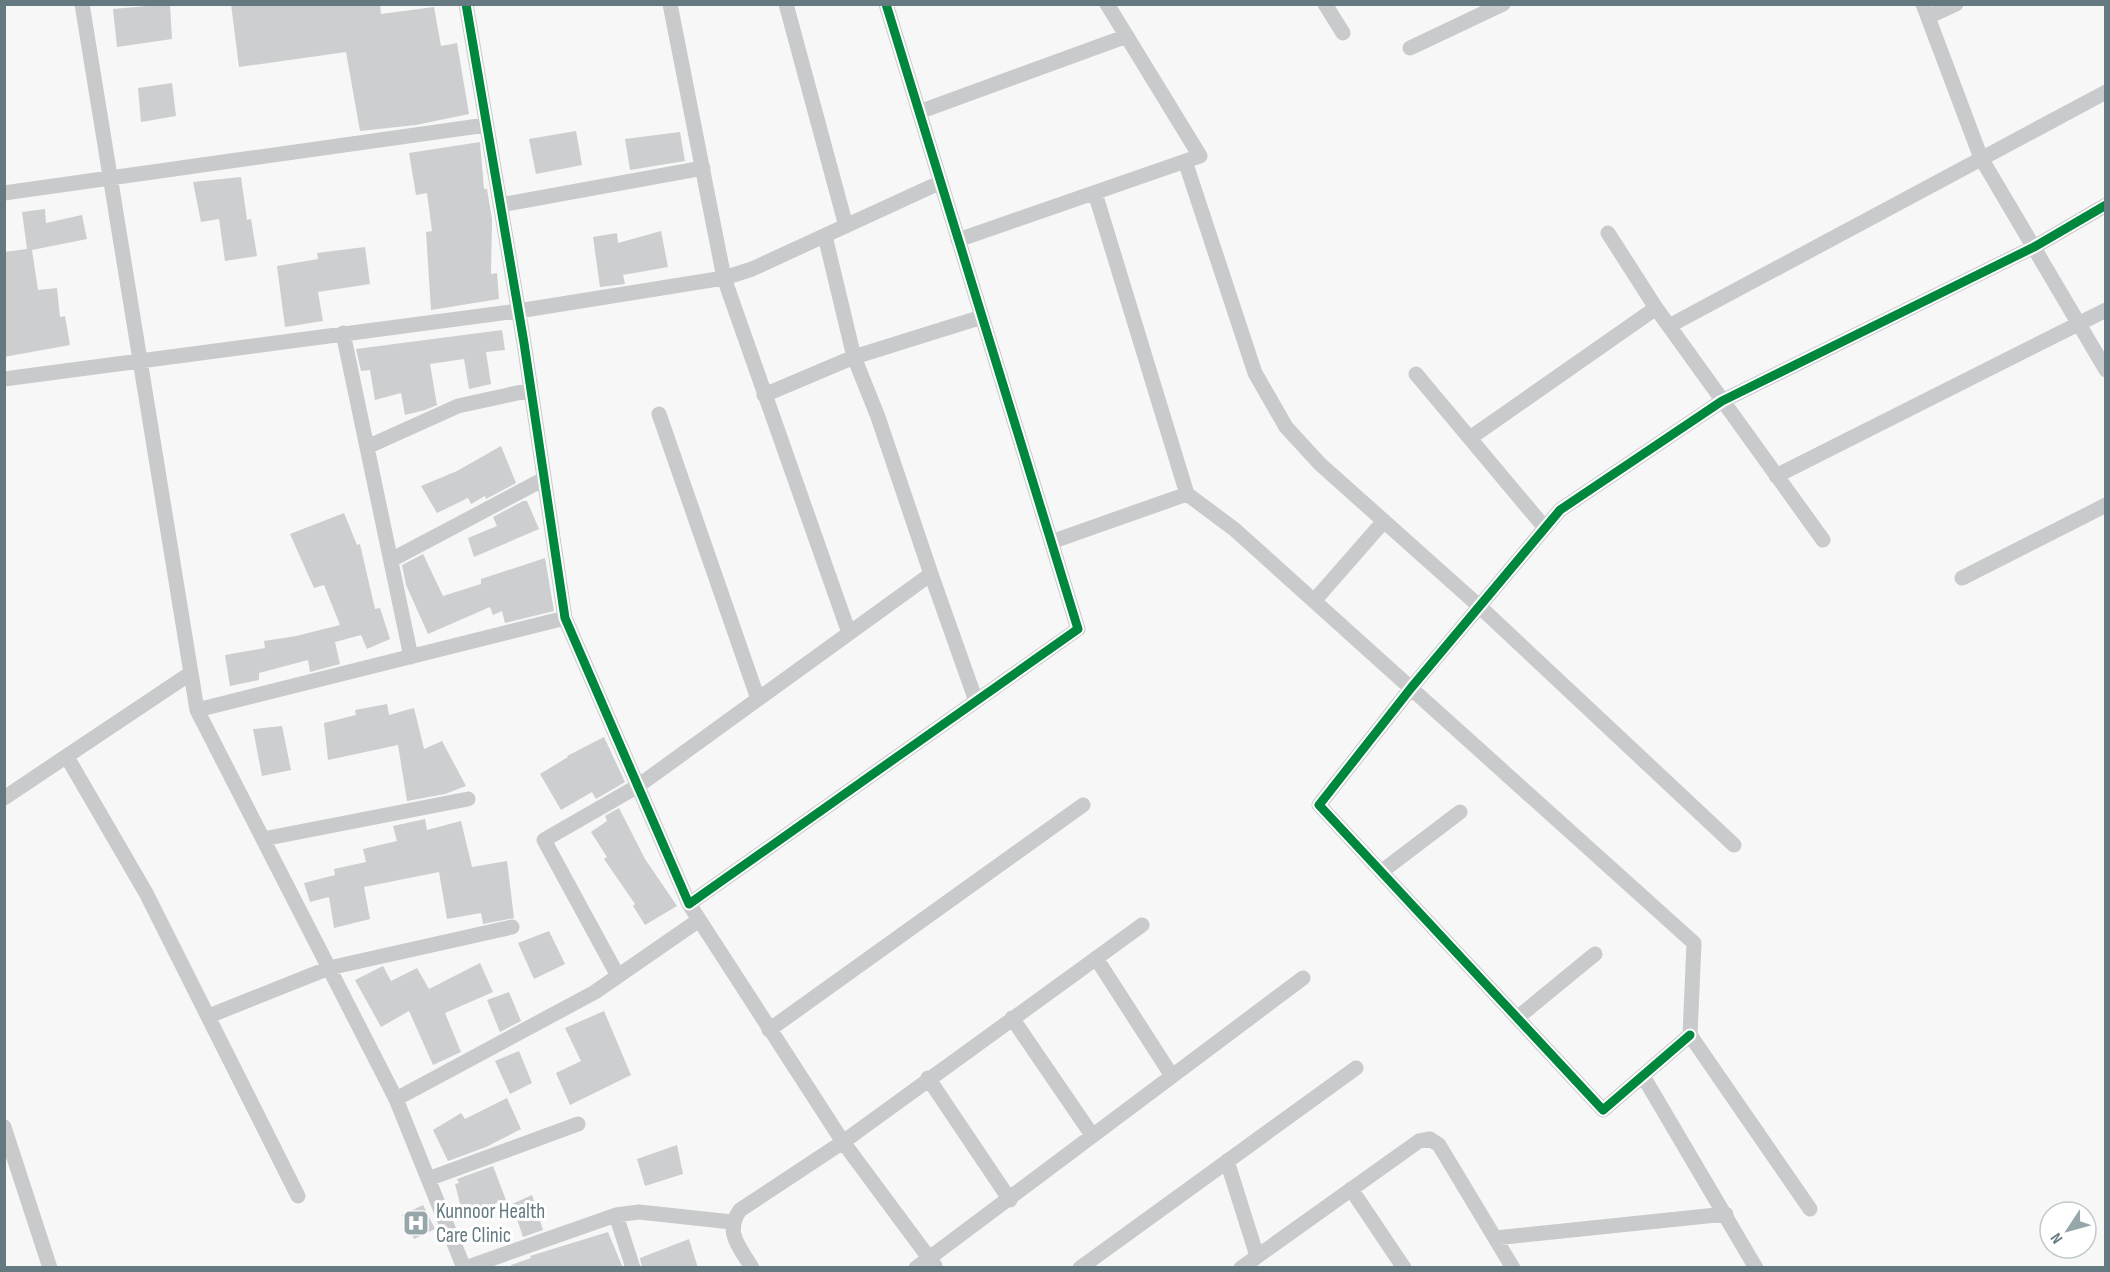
<svg xmlns="http://www.w3.org/2000/svg" width="2110" height="1272" viewBox="0 0 2110 1272" font-family="'Sofia Sans Condensed',sans-serif">
	<style>
		.building { fill: #cccecf }
		.lines { fill: none; stroke-linecap: round; stroke-linejoin: round }
		.minor { stroke: #c8cacb; stroke-width: 15 }
		.cycleway-casing { stroke: #fff; stroke-width: 13 }
		.cycleway { stroke: #00873e; stroke-width: 9 }
		.labels { text-anchor: middle; stroke-width: 6; stroke-linejoin: round; paint-order: stroke }
		.poi-label { font-size: 21px; fill: #647a80; stroke: #fff; text-anchor: start }
	</style>
	<rect width="100%" height="100%" fill="#f7f7f7"/>
	<!-- building -->
	<path class="building" d="M170 4 172 39 117 47 113 9Z
		M231 4H380L381 14 434 7 441 46 457 43 469 114 416 125 360 131 346 52 239 67Z
		M172 83 176 116 141 122 138 88Z
		M576 131 582 165 536 174 529 139Z
		M680 132 685 161 630 170 625 139Z
		M480 142 484 189H487L492 219 491 274 497 273 499 299 431 310 426 232 432 231 427 193 416 195 409 153Z
		M241 177 247 220 251 219 257 256 225 261 219 219 201 222 193 182Z
		M45 209 46 223 82 215 87 239 32 250 38 290 57 288 60 317 65 316 70 345 4 357V252L27 249 22 212Z
		M661 231 668 267 623 275 625 284 600 287 593 237 617 233 618 243Z
		M365 247 370 284 318 292 323 321 285 327 277 266 318 259 317 253Z
		M502 330 505 350 486 352 491 384 469 389 464 359 430 364 437 405 425 410 405 415 401 393 375 400 370 370 361 371 356 349Z
		M501 446 516 483 486 499 485 496 471 504 468 498 437 513 421 486 457 471Z
		M523 501H527L539 529 474 557 468 538 497 526 493 517Z
		M344 513 357 545 360 544 375 609 380 608 390 639 367 649 361 635 335 642 340 664 310 672 308 660 259 673V680L230 686 225 655 265 648 264 641 296 636 340 625 324 585 314 588 290 534Z
		M423 554 443 596 481 584V579L545 558 554 611 505 623 502 611 493 615 490 607 428 634 406 585 402 565Z
		M387 704 389 715 414 708 424 749 442 741 466 786 445 794 407 801 398 745 328 760 324 723 356 715 355 710Z
		M282 726 291 770 262 776 253 729Z
		M604 737 625 782 596 799 592 792 561 810 540 774 568 757 567 756Z
		M619 808 645 859 677 906 645 925 633 906 635 904 604 859 607 857 591 832 607 821 605 816Z
		M425 819 427 830 461 821 472 867 507 861 514 918 483 924 481 913 447 919 439 872 364 887 370 919 334 928 329 897 310 902 304 883 335 875 334 869 366 862 363 849 397 841 393 826Z
		M549 931 565 964 534 979 518 943Z
		M480 963 493 992 445 1013 461 1052 433 1065 409 1011 381 1027 355 980 383 966 391 981 417 968 429 989Z
		M509 992 521 1021 500 1032 487 1000Z
		M604 1011 631 1075 570 1105 556 1073 581 1061 565 1028Z
		M519 1051 532 1083 510 1094 495 1061Z
		M507 1098 521 1129 486 1147 448 1161 433 1130 461 1113 465 1119Z
		M677 1145 683 1174 645 1186 637 1159Z
		M493 1166 506 1200 463 1215 455 1184 459 1183 457 1179Z
		M532 1195 543 1230 523 1237 512 1204Z
		M423 1205 435 1229 414 1239 402 1215Z
		M608 1232 623 1268H512L511 1265 531 1258 530 1256Z
		M689 1239 698 1268H642L640 1258Z"/>
	<g class="lines">
		<!-- minor -->
		<path class="minor" d="M82 4 197 710 396 1099 464 1268
			M466 4 524 343 565 618 689 904 1078 629 886 4
			M670 4 724 278 849 633
			M786 4 846 226
			M1325 4 1343 33
			M1923 4 1981 158 2106 370
			M1928 17 1956 4
			M1410 48 1503 4
			M919 112 1127 36
			M1185 161 1255 373 1286 427 1320 464 1479 606 1734 845
			M4 193 486 125
			M1095 193 1187 494 1234 529 1694 943 1690 1035 1810 1209
			M500 205 703 168
			M1608 233 1656 308 1823 540
			M825 236 854 357 878 417 931 574
			M958 240 1200 156 1107 4
			M1669 326 2106 92
			M343 333 411 657
			M1416 374 1545 528
			M4 379 518 311 724 278 752 269 939 183
			M764 395 854 357 982 317
			M659 414 758 699
			M1470 438 1656 308
			M367 447 458 406 531 390
			M1776 476 2106 310
			M1051 542 1187 494
			M391 560 544 479
			M1962 578 2106 505
			M1314 601 1384 521
			M197 710 565 618
			M67 757 146 893 298 1196
			M4 798 191 673
			M263 839 468 799
			M1381 872 1460 812
			M689 904 843 1142 935 1266
			M1096 958 1172 1076
			M618 976 544 840 638 786 931 574 976 701
			M209 1016 329 968 512 927
			M1012 1018 1092 1135
			M1517 1018 1595 954
			M769 1030 1083 805
			M1690 1035 1603 1110 1319 805 1411 688 1560 510 1722 401 2034 247 2106 205
			M1643 1076 1756 1268
			M928 1078 1010 1200
			M396 1099 595 992 699 920
			M4 1127 50 1268
			M1227 1161 1257 1256
			M428 1179 578 1124
			M1351 1189 1404 1268
			M616 1215 639 1212 732 1222
			M1495 1238 1726 1214
			M465 1268 616 1215 633 1268
			M752 1268C740 1247 724 1233 740 1210L843 1142 1142 925
			M916 1268 1303 978
			M1080 1268 1356 1068
			M1241 1268 1419 1141 1430 1139 1439 1145 1513 1268"/>
		<!-- cycleway casing -->
		<g class="cycleway-casing">
			<path id="cycleway" d="M466 4 524 343 565 618 689 904 1078 629 886 4
				M1690 1035 1603 1110 1319 805 1411 688 1560 510 1722 401 2034 247 2106 205"/>
		</g>
		<!-- cycleway -->
		<use href="#cycleway" class="cycleway"/>
	</g>
	<!-- icons -->
	<defs>
		<g id="hospital-square" transform="scale(1.35)"><rect x="-9" y="-9" width="18" height="18" rx="4" fill="#97a6aa" stroke="#fff"/><path d="M-5-5h3v3.5h4V-5h3V5h-3V1.5h-4V5h-3Z" fill="#fff"/></g>
	</defs>
	<g fill-rule="evenodd">
		<use href="#hospital-square" x="416" y="1223"/>
	</g>
	<g class="labels">
		<!-- poi labels -->
		<g class="poi-label">
			<text x="436" y="1218">Kunnoor Health<tspan x="436" dy="24">Care Clinic</tspan></text>
		</g>
	</g>
	<!-- border -->
	<rect width="2110" height="1272" fill="none" stroke="#647a80" stroke-width="12"/>
	<!-- north arrow -->
	<g transform="translate(2068 1230) rotate(234)"><circle r="28" fill="#ffffff" stroke="#c1cacc" stroke-width="1.5"/>
	<path d="M0-4.5L10 22L0 15L-10 22Z" fill="#97a6aa"/>
	<text y="-9" font-size="16" font-weight="bold" text-anchor="middle" fill="#647a80">N</text>
	</g>
</svg>
